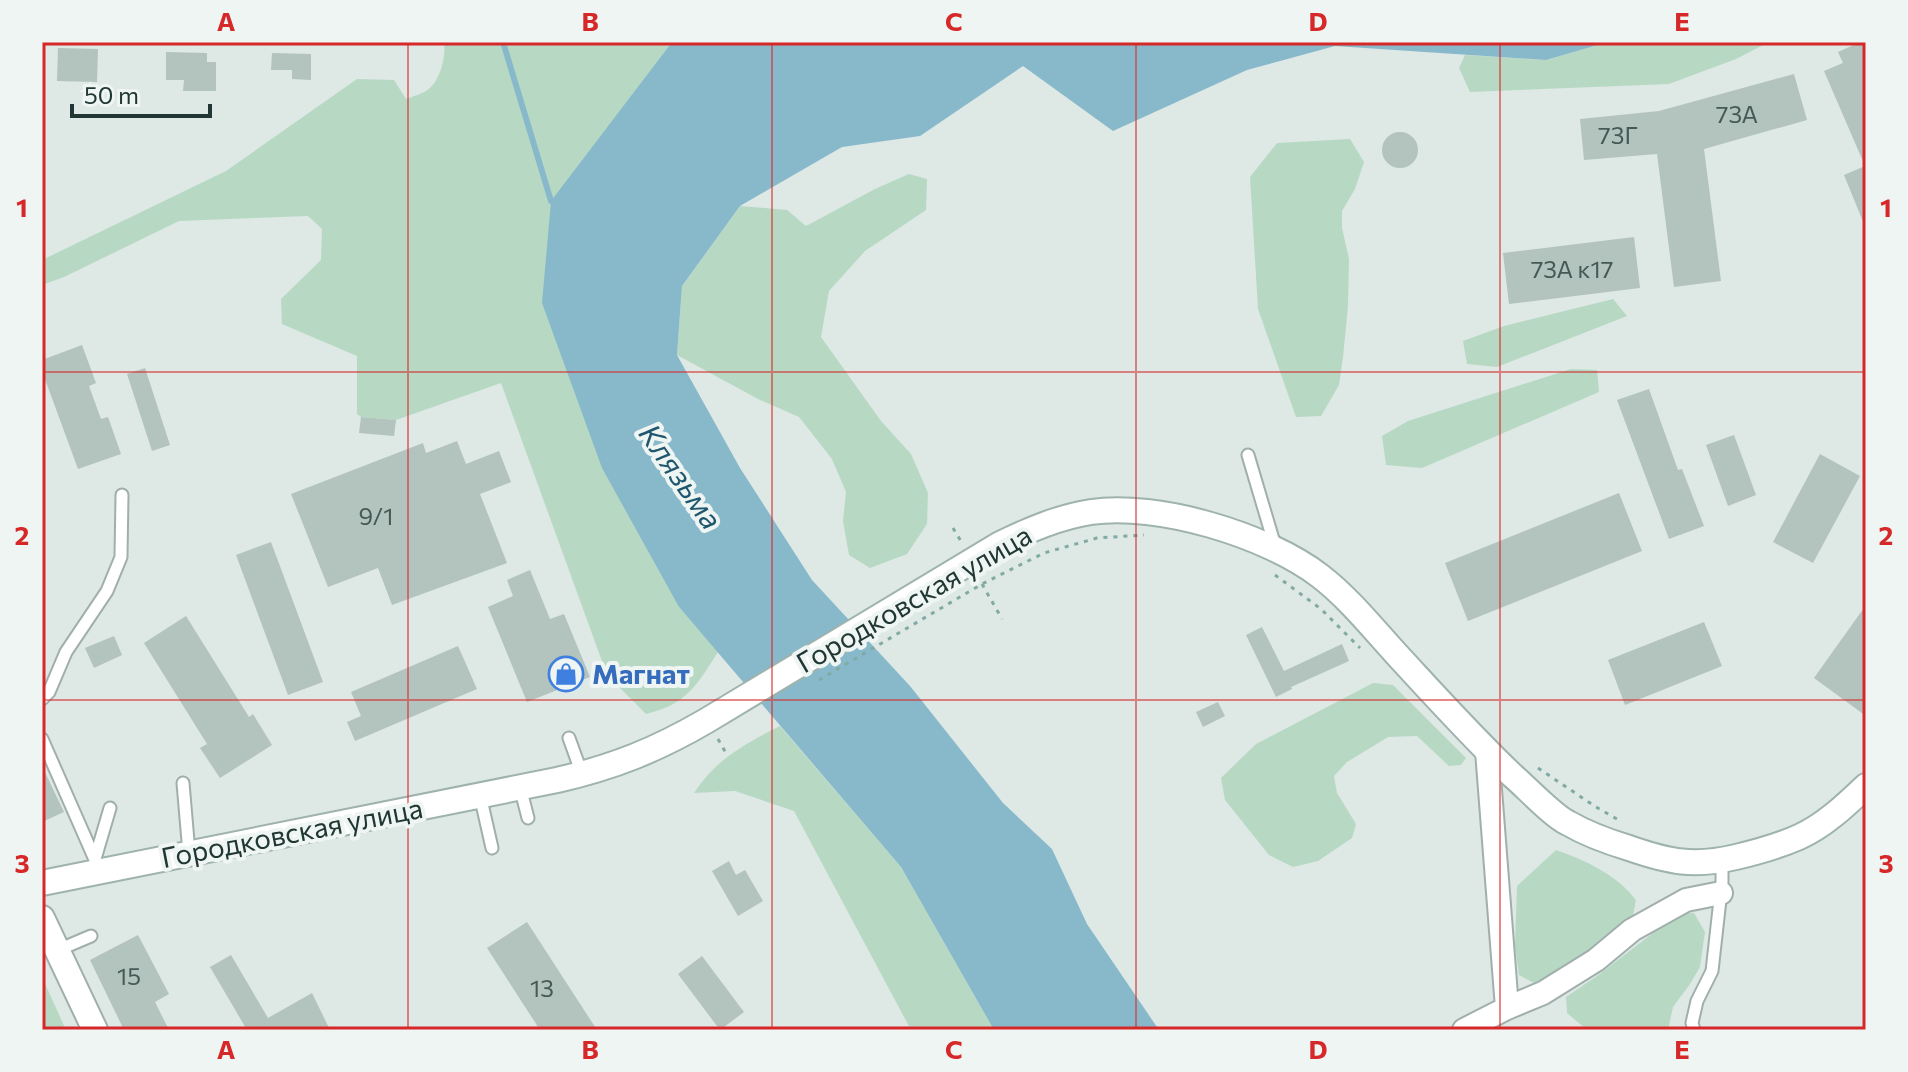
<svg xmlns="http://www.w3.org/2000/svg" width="1908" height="1072" viewBox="0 0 1908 1072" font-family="Commissioner,sans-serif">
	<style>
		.green { fill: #b7d9c4 }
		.water { fill: #88b9cb }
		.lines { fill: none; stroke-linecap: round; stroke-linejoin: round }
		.stream { stroke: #88b9cb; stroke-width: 6 }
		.building { fill: #b3c3be }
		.service-casing { stroke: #a1afac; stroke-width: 15 }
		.minor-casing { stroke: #a1afac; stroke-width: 26 }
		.tertiary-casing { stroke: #a1afac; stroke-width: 28 }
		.secondary-casing { stroke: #9eb3ae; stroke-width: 28 }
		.path { stroke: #80aaa2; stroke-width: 3; stroke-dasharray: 4 6; stroke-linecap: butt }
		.service { stroke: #fff; stroke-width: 11 }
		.minor { stroke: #fff; stroke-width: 22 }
		.tertiary { stroke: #fff; stroke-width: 24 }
		.secondary { stroke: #fff; stroke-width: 24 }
		.grid { fill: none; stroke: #d62828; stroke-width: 2; stroke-opacity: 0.55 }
		.labels { text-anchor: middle; stroke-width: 8; stroke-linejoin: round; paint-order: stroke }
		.number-label { font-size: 24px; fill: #455a56 }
		.street-label { font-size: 28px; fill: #203733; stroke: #eef5f2 }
		.shop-label { font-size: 28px; font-weight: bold; fill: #366cbe; stroke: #eef5f2; text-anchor: start }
		.water-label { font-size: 30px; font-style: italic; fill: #1f576e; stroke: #eef5f2 }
		.neatline { fill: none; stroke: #d62828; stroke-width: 3 }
		.grid-label { font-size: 26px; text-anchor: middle; font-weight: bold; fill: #d62828 }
	</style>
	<rect width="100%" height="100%" fill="#dee8e5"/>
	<!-- green -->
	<path class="green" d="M444 42H672L552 201 679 607 718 652C696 686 687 704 646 714L607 675 501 383 396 420 361 417 357 414V356L282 324 281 299 321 260 322 229 308 216 179 221 64 277 42 285V260L226 171 357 79 394 80 406 99C426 92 433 91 441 69 444 59 445 53 444 42Z
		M1608 42H1769L1736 59 1669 84 1470 92 1459 68 1465 55 1546 60Z
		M1350 139 1364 162 1355 189 1342 211V228L1349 259 1348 306 1343 357 1339 385 1321 416 1296 417 1258 309 1250 177 1277 143Z
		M909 174 927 179 926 210 865 251 829 291 821 337 881 421 911 454 928 493 927 524 907 554 870 568 849 555 843 521 846 492 832 459 799 417 758 399 677 355 682 286 740 206 787 210 806 226 875 189Z
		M1613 299 1627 316 1497 367 1467 364 1463 341 1504 326Z
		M1571 369 1597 370 1599 392 1422 468 1386 465 1382 436 1408 421Z
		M1373 683 1393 685 1466 758 1461 765 1449 766 1417 736 1388 737 1347 762 1334 776 1337 793 1356 824 1352 838 1318 861 1293 867 1269 855 1225 800 1221 778 1256 744Z
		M780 726 901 867 994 1030H911L794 811 735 791 694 793C715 760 746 743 780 726Z
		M1556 850C1585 860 1617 875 1636 900L1633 915 1588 951 1554 974 1534 983 1519 975 1515 946 1517 886Z
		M1679 913H1694L1705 932 1700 967 1690 984 1673 1007 1668 1030H1587L1567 1013 1566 997 1597 976Z
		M42 977 66 1030 42 1029Z"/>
	<!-- water -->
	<path class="water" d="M672 42H1608L1546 60 1335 46 1247 70 1113 131 1023 66 920 136 842 147 740 206 682 286 677 355 740 468 812 580 910 686 1003 803 1052 849 1087 924 1159 1030H994L901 867 679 607 602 468 542 303 551 201Z"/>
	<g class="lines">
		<!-- stream -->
		<path class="stream" d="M503 42 551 201"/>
	</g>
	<!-- building -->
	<path class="building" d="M1860 42H1866V229L1844 175 1865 166 1824 71 1843 63 1838 52Z
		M58 48 98 49 97 82 57 81Z
		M166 52 207 53V62H216V91H183L184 80H166Z
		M272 53 311 54V80L292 79V70H271Z
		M1794 74 1807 120 1704 149 1721 281 1674 287 1657 154 1584 160 1580 119 1659 111Z
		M1382 150a18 18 0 1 1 36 0a18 18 0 1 1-36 0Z
		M1634 237 1640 288 1509 304 1503 253Z
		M82 345 96 383 89 386 101 419 108 417 121 454 78 469 42 371V360Z
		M145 368 170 445 152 451 127 374Z
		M1649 389 1678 470 1682 469 1704 526 1669 539 1617 400Z
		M361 417 396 420 394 436 359 433Z
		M1734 435 1756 495 1728 506 1706 445Z
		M457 441 466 464 499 451 511 482 480 494 507 563 392 605 378 568 328 587 291 494 423 443 426 453Z
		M1820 454 1860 476 1813 563 1773 542Z
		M1619 493 1642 551 1468 621 1445 563Z
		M271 542 323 682 288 695 236 555Z
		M530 570 550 619 564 614 590 677 527 702 488 607 513 596 507 580Z
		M1866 605V716L1814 678Z
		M186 616 249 717 253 714 272 745 220 778 200 748 207 744 144 643Z
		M1704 622 1722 666 1625 705 1608 660Z
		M1262 627 1284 671 1342 644 1349 661 1291 687 1292 689 1276 697 1246 635Z
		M114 636 122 655 94 668 85 648Z
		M458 646 477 689 355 741 347 722 361 716 351 692Z
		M1218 702 1225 716 1203 727 1196 712Z
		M42 766 64 812 42 822Z
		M729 861 736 875 745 870 763 901 738 916 712 871Z
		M527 922 597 1030H540L487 948Z
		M138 935 169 994 155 1002 169 1030H124L90 960Z
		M231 955 268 1018 312 993 330 1030H247L210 967Z
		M702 956 744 1012 720 1030 678 974Z"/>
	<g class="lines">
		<!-- service casing -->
		<g class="service-casing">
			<path id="service" d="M1248 455 1275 546
				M42 699 49 692 66 652 107 591 121 557 122 495
				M569 738 582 774
				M42 739 100 871
				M183 783 189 853
				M520 787 528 818
				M480 795 492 848
				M95 859 110 808
				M58 950 91 936
				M1694 1030 1692 1023 1697 1001 1712 971 1722 882V861"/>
		</g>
		<!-- minor casing -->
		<g class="minor-casing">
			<path id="minor" d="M1507 1008 1543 993 1596 960 1632 930 1686 900 1721 893
				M1464 1030 1507 1008 1487 751"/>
		</g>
		<!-- tertiary casing -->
		<g class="tertiary-casing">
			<path id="tertiary" d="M42 918 95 1030"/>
		</g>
		<!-- secondary casing -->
		<g class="secondary-casing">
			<path id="secondary" d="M42 883 557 780C614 767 656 750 706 721L1000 544C1029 530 1059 517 1091 512 1157 502 1267 535 1320 576 1350 599 1374 630 1400 658 1437 698 1473 738 1513 776 1527 788 1553 816 1568 823 1587 834 1609 842 1629 848 1669 862 1694 867 1736 857 1757 852 1779 846 1799 837 1824 826 1846 805 1866 786"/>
		</g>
		<!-- path -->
		<path class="path" d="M953 528 962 543
			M1275 575 1321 609 1360 648
			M982 584 1002 619
			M819 680 982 584 1044 553 1097 538 1144 535
			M718 739 726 753
			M1538 768 1596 807 1622 822"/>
		<!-- service -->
		<use href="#service" class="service"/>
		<!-- minor -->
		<use href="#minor" class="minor"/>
		<!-- tertiary -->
		<use href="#tertiary" class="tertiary"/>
		<!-- secondary -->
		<use href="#secondary" class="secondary"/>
	</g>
	<!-- grid -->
	<path class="grid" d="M408 42V1030M772 42V1030M1136 42V1030M1500 42V1030M42 372H1866M42 700H1866"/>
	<!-- icons -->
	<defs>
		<g id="shop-ring" transform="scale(1.8)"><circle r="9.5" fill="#eef5f2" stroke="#3f7fe0" stroke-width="1.5"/><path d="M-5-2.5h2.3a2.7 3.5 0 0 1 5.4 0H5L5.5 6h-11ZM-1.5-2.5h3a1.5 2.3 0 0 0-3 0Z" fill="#3f7fe0"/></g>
	</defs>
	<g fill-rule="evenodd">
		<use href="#shop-ring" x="566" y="674"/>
	</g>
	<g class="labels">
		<!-- number labels -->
		<g class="number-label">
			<text x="1737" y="123">73А</text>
			<text x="1618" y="144">73Г</text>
			<text x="1572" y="278">73А к17</text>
			<text x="376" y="525">9/1</text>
			<text x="129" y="985">15</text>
			<text x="542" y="997">13</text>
		</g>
		<!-- street labels -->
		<g class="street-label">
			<text transform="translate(914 599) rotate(-30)" y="10">Городковская улица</text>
			<text transform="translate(292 833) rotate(-11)" y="10">Городковская улица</text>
		</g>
		<!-- shop labels -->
		<g class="shop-label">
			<text x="592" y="684">Магнат</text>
		</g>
		<!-- water labels -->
		<g class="water-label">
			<text transform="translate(680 477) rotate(55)" y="10">Клязьма</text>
		</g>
	</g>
	<!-- border -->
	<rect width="1908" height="1072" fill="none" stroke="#eef5f2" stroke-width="88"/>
	<!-- scale -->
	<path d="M72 104v12h138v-12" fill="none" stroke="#203733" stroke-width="4"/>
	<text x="84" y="104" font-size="24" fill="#203733" stroke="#eef5f2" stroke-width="6" paint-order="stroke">50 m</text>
	<rect x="44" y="44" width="1820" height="984" class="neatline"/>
	<g class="grid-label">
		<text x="226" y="31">A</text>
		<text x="590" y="31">B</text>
		<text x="954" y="31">C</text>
		<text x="1318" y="31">D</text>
		<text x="1682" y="31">E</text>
		<text x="22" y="217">1</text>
		<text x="1886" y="217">1</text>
		<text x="22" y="545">2</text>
		<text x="1886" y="545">2</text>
		<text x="22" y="873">3</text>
		<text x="1886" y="873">3</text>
		<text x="226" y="1059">A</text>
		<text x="590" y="1059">B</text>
		<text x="954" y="1059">C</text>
		<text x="1318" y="1059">D</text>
		<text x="1682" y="1059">E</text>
	</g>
</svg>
